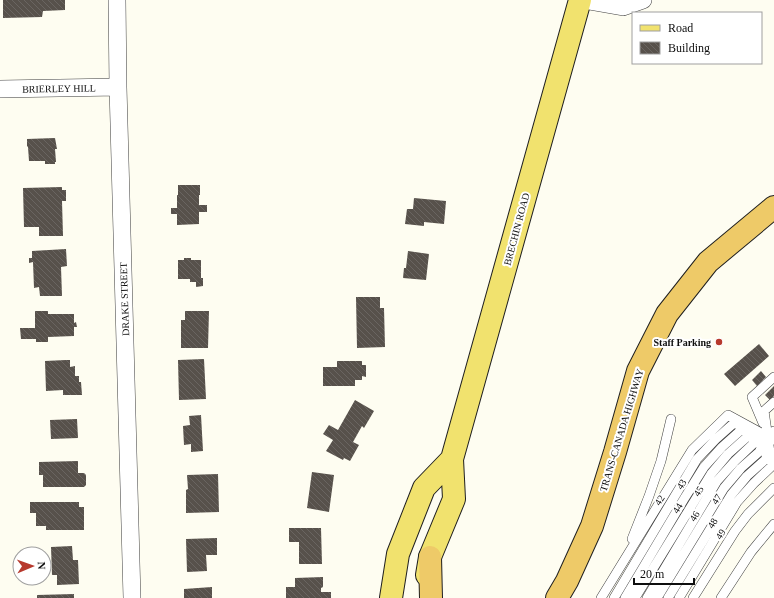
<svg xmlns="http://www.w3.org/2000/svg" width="774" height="598" viewBox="0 0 774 598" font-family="Georgia,serif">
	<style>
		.building { fill: url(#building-back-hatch) }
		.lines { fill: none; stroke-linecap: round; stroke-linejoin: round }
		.service-casing { stroke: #414141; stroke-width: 10 }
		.minor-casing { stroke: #414141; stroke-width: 18 }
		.primary-casing { stroke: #1f1f1f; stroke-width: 24 }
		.trunk-casing { stroke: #1f1f1f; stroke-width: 24 }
		.service { stroke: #fff; stroke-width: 9 }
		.minor { stroke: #fff; stroke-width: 17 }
		.primary { stroke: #f1e26e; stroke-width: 22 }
		.trunk { stroke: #eeca68; stroke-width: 22 }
		.poi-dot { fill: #b7392d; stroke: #fff; stroke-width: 1.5 }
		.labels { text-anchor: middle; stroke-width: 4; stroke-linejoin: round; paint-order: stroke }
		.street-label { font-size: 10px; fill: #0e0e0e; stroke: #fff }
		.poi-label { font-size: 10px; font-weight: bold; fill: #0e0e0e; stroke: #fff; text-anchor: end }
	</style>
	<defs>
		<pattern id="building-back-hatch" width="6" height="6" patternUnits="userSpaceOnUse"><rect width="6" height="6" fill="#57514b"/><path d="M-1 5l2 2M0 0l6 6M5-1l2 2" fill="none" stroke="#6a6561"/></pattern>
	</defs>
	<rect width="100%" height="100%" fill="#fefdf1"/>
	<!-- building -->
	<path class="building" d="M3 0H65V10L43 11 42 17 3 18Z
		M55 138 57 149H55L56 162H55V164H45V161H29L28 147 27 146V139Z
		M178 185H200V195H199V205H207V212H199V224L177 225V214H171V208H177V195H178Z
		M62 187V190H66V201H62L63 236H39V227H24L23 188Z
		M414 198 446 201 444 224 424 222V226L405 224 407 209H413Z
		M66 249 67 266 61 267 62 296H40L39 287 34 288 33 262 29 263V258H32V251Z
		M408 251 429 254 426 280 403 278 404 268H406Z
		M184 258H191V260H201V278H203V286L196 287V282H190V279H178V260H184Z
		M356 297H380V308H384L385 347 357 348Z
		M35 311H48V314H74V323L76 322 77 327H74V336L48 337V342H36V339H21L20 328H35Z
		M185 311H209L208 348H181V320H185Z
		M759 344 769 356 735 386 724 374Z
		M204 359 206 399 179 400 178 360Z
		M66 360H70V367L75 366V376H79V382H81L82 395H63V390L46 391 45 361Z
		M337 361H362V365H366V377L362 376V380H355V386H323V367H337Z
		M761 371 766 377 757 386 752 380Z
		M774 386V396L770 400 765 395Z
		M355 400 374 411 364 428 362 426 353 442 359 445 350 461 344 458 343 460 326 451 333 440 323 434 329 425 338 430Z
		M201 415 203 451 191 452V444L184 445 183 426 190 425 189 416Z
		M77 419 78 438 51 439 50 420Z
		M78 461V473H84L86 475V485L84 487H43V475H39V462Z
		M312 472 334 475 329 512 307 508Z
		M218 474 219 512 186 513V490L188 489 187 475Z
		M30 502H79V507H84V530H46V526H36V513H30Z
		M289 528H321L322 564H299V542H289Z
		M217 538V555H206L207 571 187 572 186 539Z
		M72 546 73 560H78L79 584 57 585V575H52L51 547Z
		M323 577V587L321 588V592H331V598H286V587H295V578Z
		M212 587V598H184V589Z
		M74 594V598H37V595Z"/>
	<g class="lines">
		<!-- service casing -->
		<g class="service-casing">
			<path id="service" d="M763 423 752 397 774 377
				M632 539 649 496 661 461 671 419
				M601 598 692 450 728 415 774 440
				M614 598 697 459 716 439 734 423 743 426
				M625 598 684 499 704 467 722 447 741 430 749 432
				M635 598 711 474 728 454 747 437H767
				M647 598 717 481 735 461 753 444 765 438
				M657 598 724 488 741 468 759 452 768 437 774 431
				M668 598 731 495 747 476 766 459 767 448
				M679 598 737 502 754 483 772 466 764 411 774 402
				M693 598 735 531 748 514 774 488
				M721 598 751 552 774 524"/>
		</g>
		<!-- minor casing -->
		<g class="minor-casing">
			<path id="minor" d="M117 0 118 87 132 598
				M583 0 623 7 643 0
				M0 89 118 87"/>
		</g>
		<!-- primary casing -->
		<g class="primary-casing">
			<path id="primary" d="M427 575 430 557 454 499 452 459 580 0
				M391 598 398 554 424 488 452 459"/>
		</g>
		<!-- trunk casing -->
		<g class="trunk-casing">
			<path id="trunk" d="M430 557 431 598
				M557 598 567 581 592 526 615 452 638 371 667 314 708 262 774 207"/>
		</g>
		<!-- service -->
		<use href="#service" class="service"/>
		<!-- minor -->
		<use href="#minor" class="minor"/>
		<!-- primary -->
		<use href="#primary" class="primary"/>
		<!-- trunk -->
		<use href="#trunk" class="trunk"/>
	</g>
	<!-- markers -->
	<circle class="poi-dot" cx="719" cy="342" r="4"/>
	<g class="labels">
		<!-- street labels -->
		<g class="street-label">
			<text transform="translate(59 88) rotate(-1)" y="4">BRIERLEY HILL</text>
			<text transform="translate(516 229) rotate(-75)" y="4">BRECHIN ROAD</text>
			<text transform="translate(124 299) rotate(-92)" y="4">DRAKE STREET</text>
			<text transform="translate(621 430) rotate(-73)" y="4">TRANS-CANADA HIGHWAY</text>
			<text transform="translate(681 484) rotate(-57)" y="4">43</text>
			<text transform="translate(698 491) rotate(-59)" y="4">45</text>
			<text transform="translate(716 499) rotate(-58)" y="4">47</text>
			<text transform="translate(659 500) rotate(-59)" y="4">42</text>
			<text transform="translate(677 508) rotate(-59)" y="4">44</text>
			<text transform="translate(694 516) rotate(-59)" y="4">46</text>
			<text transform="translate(712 523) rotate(-59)" y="4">48</text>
			<text transform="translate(720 534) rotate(-58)" y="4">49</text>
		</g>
		<!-- poi labels -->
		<g class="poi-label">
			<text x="711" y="346">Staff Parking</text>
		</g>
	</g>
	<!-- legend -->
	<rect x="632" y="12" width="130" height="52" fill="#ffffff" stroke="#9f9f9f"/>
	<rect x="640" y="25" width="20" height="6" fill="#f1e26e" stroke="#9f9f9f"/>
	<text x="668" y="32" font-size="12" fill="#0e0e0e">Road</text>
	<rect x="640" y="42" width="20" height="12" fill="url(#building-back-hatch)" stroke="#9f9f9f"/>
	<text x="668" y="52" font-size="12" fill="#0e0e0e">Building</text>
	<!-- north arrow -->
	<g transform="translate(32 566) rotate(88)"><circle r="19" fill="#ffffff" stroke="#9f9f9f"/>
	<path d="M0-3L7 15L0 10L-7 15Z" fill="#b7392d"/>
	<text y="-6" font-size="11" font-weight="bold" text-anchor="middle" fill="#0e0e0e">N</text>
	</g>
	<!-- scale -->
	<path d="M634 578v6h60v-6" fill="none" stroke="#0e0e0e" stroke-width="2"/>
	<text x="640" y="578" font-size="12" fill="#0e0e0e" stroke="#ffffff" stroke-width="3" paint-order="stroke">20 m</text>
</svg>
